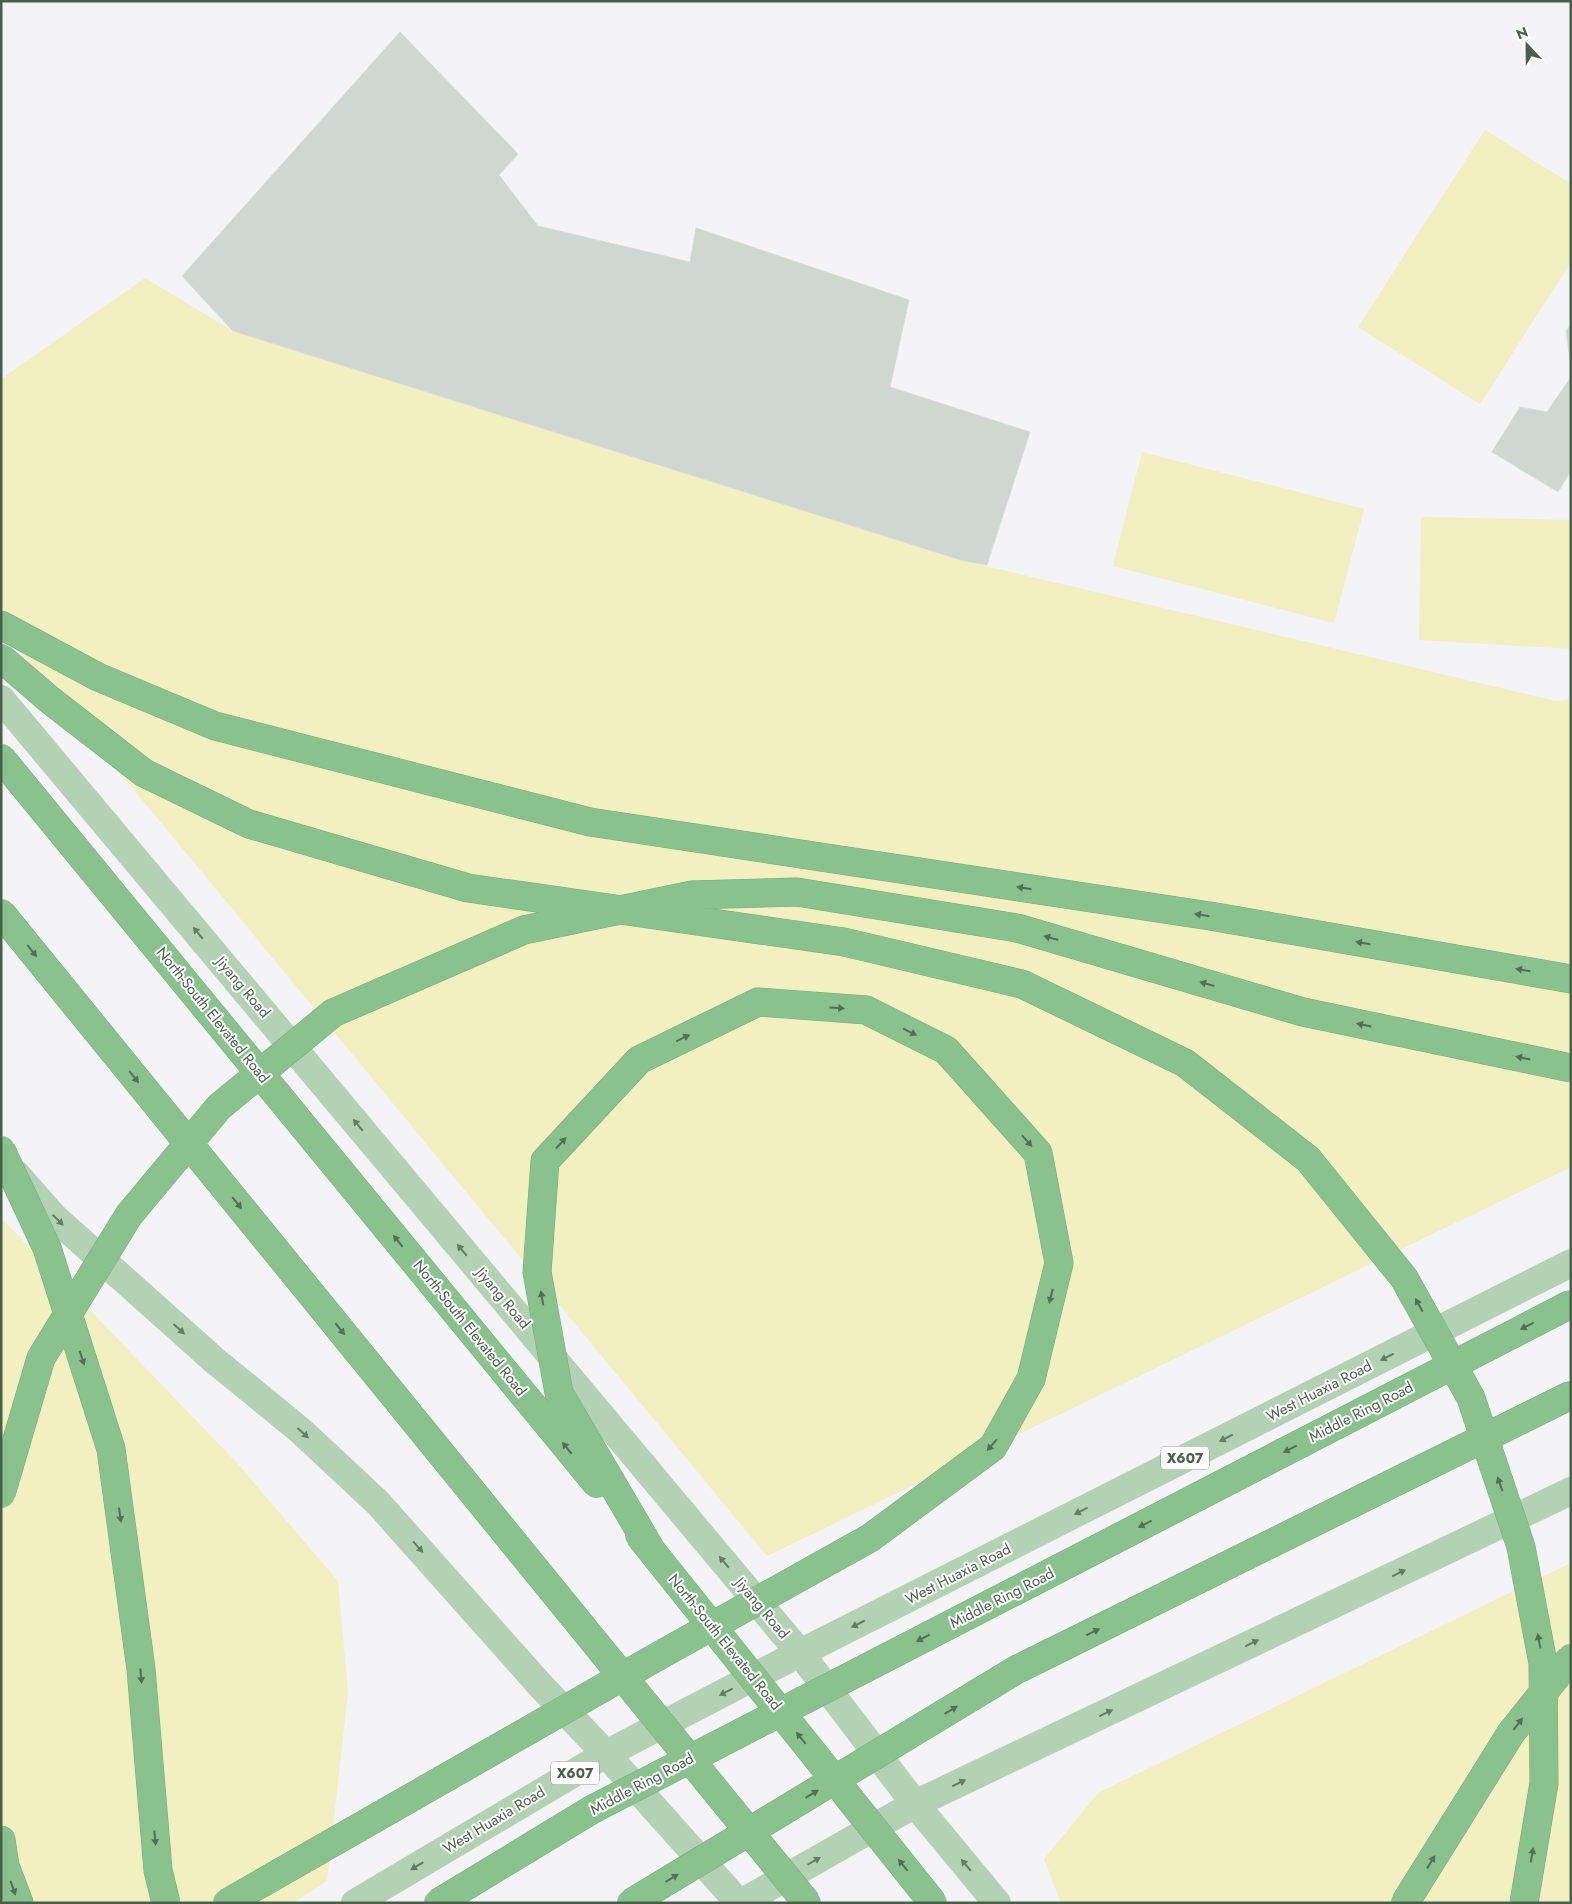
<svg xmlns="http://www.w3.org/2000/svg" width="1572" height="1904" viewBox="0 0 1572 1904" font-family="Jost,sans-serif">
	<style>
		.green { fill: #f2efc1 }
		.building { fill: #cfd7d0; stroke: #d7ded8 }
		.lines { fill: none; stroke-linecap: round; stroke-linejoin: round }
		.highway-casing { stroke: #74ae78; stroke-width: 29 }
		.major { stroke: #b2d2b3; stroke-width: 28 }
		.highway { stroke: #89c28d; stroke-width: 28 }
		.highway-bridge-casing { stroke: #74ae78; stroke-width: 29; stroke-linecap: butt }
		.highway-bridge { stroke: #89c28d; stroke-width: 28 }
		.oneway { fill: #537054 }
		.oneway2 { fill: #637d64 }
		.labels { text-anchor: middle; stroke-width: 4; stroke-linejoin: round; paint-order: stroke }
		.shield { fill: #fff; stroke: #809080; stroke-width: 1 }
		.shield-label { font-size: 14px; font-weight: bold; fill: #49614a }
		.street-label { font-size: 15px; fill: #49614a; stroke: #fff }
	</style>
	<rect width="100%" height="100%" fill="#f4f3f5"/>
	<!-- green -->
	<path class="green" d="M1485 130 1571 184V262L1480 404 1358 327Z
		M145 278 233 331 964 561 1556 701 1571 699V1167L767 1556 1 629V379Z
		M1142 452 1364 509 1334 623 1113 566Z
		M1421 517 1571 520V649L1419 640Z
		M1 1218 236 1462 338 1581 348 1693 327 1881 293 1903H1Z
		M1571 1563V1903H1061L1044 1859 1098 1793Z"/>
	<!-- building -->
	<path class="building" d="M400 32 518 154 499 175 538 226 690 262 696 228 909 300 890 387 1030 432 987 565 964 561 233 331 182 276Z
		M1571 324V365L1566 331Z
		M1571 377V470L1558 492 1492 452 1520 407 1547 412Z"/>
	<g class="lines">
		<!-- highway casing -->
		<g class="highway-casing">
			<path id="highway" d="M1 625 98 677 215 726 590 822 1210 916 1571 979
				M1 1840 5 1866 19 1903"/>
		</g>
		<!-- major -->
		<path class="major" d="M1 699 800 1653 915 1804 997 1903
			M16 1174 55 1218 214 1360 301 1431 378 1503 540 1685 606 1754 739 1903
			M355 1903 606 1754 800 1653 1571 1263
			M741 1903 915 1804 1571 1491"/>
		<!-- highway -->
		<use href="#highway" class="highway"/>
		<!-- highway-bridge casing -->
		<g class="highway-bridge-casing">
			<path id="highway-bridge" d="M1 658 50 700 144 773 249 824 468 888 844 942 1022 984 1185 1063 1308 1159 1404 1278 1471 1398 1521 1547 1543 1663 1544 1783 1524 1903
				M1 758 597 1484
				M1 913 807 1903
				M1 1150 47 1248 111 1449 141 1669 158 1870 166 1903
				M1 1494 41 1358 129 1215 219 1107 333 1013 524 930 692 895 797 892 1017 928 1303 1012 1571 1068
				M639 1535 933 1903
				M227 1903 662 1654 870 1538 993 1447 1031 1379 1059 1263 1038 1153 946 1050 866 1010 758 1002 639 1060 545 1161 537 1272 559 1393 650 1548
				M438 1903 593 1809 1571 1304
				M631 1903 1016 1670 1571 1395
				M1405 1903 1511 1733 1571 1658"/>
		</g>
		<!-- highway-bridge -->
		<use href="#highway-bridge" class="highway-bridge"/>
	</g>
	<!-- one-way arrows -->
	<defs><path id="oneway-solid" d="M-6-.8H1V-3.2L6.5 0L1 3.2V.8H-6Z" transform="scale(1.25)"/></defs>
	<g class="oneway">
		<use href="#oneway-solid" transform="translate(1024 888) rotate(-171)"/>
		<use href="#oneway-solid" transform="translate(1202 915) rotate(-171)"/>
		<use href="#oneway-solid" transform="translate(1051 938) rotate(-164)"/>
		<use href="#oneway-solid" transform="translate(1363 943) rotate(-170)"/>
		<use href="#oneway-solid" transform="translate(32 951) rotate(51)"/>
		<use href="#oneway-solid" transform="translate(1523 970) rotate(-170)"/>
		<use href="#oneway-solid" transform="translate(1207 984) rotate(-164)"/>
		<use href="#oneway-solid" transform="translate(837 1008) rotate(4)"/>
		<use href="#oneway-solid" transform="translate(1364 1025) rotate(-168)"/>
		<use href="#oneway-solid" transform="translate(910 1032) rotate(26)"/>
		<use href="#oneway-solid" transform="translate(683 1038) rotate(-26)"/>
		<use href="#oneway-solid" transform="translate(1523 1058) rotate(-168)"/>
		<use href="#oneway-solid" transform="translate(134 1077) rotate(51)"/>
		<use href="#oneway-solid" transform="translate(1027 1141) rotate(48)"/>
		<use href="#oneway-solid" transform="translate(561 1143) rotate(-47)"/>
		<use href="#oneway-solid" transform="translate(237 1203) rotate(51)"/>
		<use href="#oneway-solid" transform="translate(398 1241) rotate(-129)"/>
		<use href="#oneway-solid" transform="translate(1051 1296) rotate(104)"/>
		<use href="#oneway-solid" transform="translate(542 1298) rotate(-100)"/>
		<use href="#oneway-solid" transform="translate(1419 1305) rotate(-119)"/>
		<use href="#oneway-solid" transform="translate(1527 1326) rotate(153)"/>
		<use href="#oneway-solid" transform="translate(340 1329) rotate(51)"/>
		<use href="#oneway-solid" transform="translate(82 1358) rotate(72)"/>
		<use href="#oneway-solid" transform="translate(992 1445) rotate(131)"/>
		<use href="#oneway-solid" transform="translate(567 1448) rotate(-129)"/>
		<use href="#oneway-solid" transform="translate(1290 1449) rotate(153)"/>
		<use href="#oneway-solid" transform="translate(1500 1484) rotate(-109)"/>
		<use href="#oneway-solid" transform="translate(120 1515) rotate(82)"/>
		<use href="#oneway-solid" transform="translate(1145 1524) rotate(153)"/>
		<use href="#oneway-solid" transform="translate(1093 1632) rotate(-26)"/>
		<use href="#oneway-solid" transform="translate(923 1638) rotate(153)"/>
		<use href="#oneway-solid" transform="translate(1539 1641) rotate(-101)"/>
		<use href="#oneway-solid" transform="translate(141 1676) rotate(85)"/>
		<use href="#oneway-solid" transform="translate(951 1710) rotate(-31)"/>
		<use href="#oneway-solid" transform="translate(1518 1724) rotate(-52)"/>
		<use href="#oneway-solid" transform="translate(801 1738) rotate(-129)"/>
		<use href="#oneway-solid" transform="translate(812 1794) rotate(-31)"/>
		<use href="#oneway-solid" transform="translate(155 1838) rotate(85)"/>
		<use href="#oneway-solid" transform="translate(1532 1855) rotate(-80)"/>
		<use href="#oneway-solid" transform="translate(1431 1862) rotate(-58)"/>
		<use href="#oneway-solid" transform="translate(903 1865) rotate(-129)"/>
		<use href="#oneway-solid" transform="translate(672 1878) rotate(-31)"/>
		<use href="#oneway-solid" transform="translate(13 1888) rotate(70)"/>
	</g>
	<g class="oneway2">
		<use href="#oneway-solid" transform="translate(198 933) rotate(-130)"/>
		<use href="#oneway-solid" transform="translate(358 1125) rotate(-130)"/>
		<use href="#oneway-solid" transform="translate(58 1220) rotate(44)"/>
		<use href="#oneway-solid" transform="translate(462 1250) rotate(-130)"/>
		<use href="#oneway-solid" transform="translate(179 1329) rotate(42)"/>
		<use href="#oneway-solid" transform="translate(1387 1357) rotate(153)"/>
		<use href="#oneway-solid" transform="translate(303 1433) rotate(42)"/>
		<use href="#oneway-solid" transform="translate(1226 1438) rotate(153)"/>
		<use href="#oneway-solid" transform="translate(1081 1511) rotate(153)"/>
		<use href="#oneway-solid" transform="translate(418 1547) rotate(48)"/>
		<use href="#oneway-solid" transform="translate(724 1562) rotate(-130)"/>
		<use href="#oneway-solid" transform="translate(1399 1573) rotate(-26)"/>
		<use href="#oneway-solid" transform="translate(858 1624) rotate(153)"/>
		<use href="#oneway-solid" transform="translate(1252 1643) rotate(-26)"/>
		<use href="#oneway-solid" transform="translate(726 1692) rotate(153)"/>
		<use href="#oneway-solid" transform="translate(1106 1713) rotate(-26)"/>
		<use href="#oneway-solid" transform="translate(959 1783) rotate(-26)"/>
		<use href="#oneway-solid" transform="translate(814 1861) rotate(-30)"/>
		<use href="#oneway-solid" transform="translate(966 1865) rotate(-130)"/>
		<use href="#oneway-solid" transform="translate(417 1866) rotate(149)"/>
	</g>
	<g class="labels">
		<!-- shield labels -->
		<g class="shield">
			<rect x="1161" y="1446.5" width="48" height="23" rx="4"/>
			<rect x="551" y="1761.5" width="48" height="23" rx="4"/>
		</g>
		<g class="shield-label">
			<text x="1185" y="1463">X607</text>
			<text x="575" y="1778">X607</text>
		</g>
		<!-- street labels -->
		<g class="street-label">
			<text transform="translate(243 987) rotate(50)" y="5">Jiyang Road</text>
			<text transform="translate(213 1015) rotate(51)" y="5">North-South Elevated Road</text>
			<text transform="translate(503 1298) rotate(50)" y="5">Jiyang Road</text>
			<text transform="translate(470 1328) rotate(51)" y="5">North-South Elevated Road</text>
			<text transform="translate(1319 1391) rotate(-27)" y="5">West Huaxia Road</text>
			<text transform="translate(1361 1412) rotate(-27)" y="5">Middle Ring Road</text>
			<text transform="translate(958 1574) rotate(-27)" y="5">West Huaxia Road</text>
			<text transform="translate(1002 1598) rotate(-27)" y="5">Middle Ring Road</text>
			<text transform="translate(762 1608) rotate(50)" y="5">Jiyang Road</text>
			<text transform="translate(725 1642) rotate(51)" y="5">North-South Elevated Road</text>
			<text transform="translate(642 1784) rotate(-28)" y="5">Middle Ring Road</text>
			<text transform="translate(494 1820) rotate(-31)" y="5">West Huaxia Road</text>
		</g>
	</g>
	<!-- border -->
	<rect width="1572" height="1904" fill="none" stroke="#49614a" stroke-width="5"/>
	<!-- north arrow -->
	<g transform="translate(1527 45) rotate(338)" stroke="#ffffff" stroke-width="4" paint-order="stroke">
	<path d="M0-4L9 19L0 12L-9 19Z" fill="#49614a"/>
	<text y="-8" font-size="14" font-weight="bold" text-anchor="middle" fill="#49614a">N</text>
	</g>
</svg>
